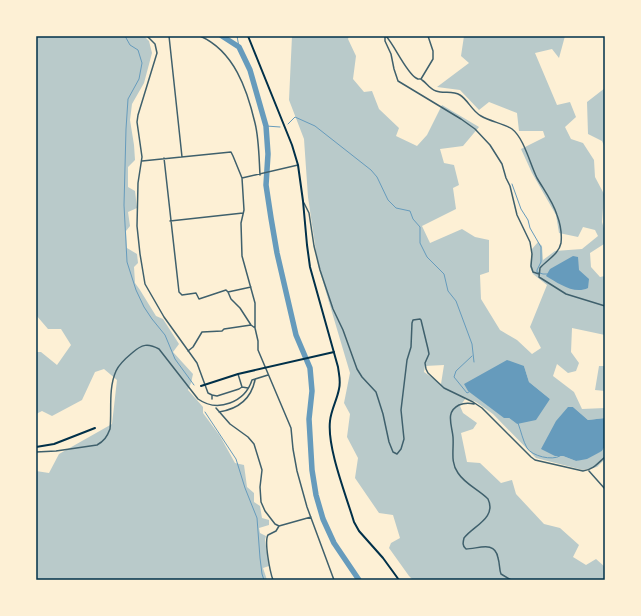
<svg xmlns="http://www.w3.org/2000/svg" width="641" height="616" viewBox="0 0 641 616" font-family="Overpass,sans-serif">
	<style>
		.green { fill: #b9caca; fill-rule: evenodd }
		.water { fill: #669bbc }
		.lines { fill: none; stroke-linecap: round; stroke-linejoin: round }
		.stream { stroke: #669bbc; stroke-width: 1 }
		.river { stroke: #669bbc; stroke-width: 5.5 }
		.minor { stroke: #3f606c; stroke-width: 1.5 }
		.secondary { stroke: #003049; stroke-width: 2 }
		.trunk { stroke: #003049; stroke-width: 2 }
		.neatline { fill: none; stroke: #003049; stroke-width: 1.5 }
	</style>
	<rect width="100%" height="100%" fill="#fdf0d5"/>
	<!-- green -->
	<path class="green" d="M36 36H144L149 41 152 53 144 83 132 104 130 120 134 145 135 160 128 167V187L135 191 137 208 128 212 130 226 126 231 127 248 137 254 138 263 134 267 135 283 140 290 156 316 163 319 179 344 173 352 193 374 191 383 188 390 203 407V413L220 436 235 463 244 465 247 487 254 493V502L260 506 262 518 269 520V525L259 528 260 533 266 536 265 540 269 566 263 568 267 580H36V471L49 473 59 454 112 424 117 380 104 369 95 372 82 400 52 416 42 411 36 414V352H41L57 365 71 345 61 329H48L36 315Z
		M292 36H349L348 39 356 56 353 79 364 92 372 91 379 109 399 128 396 136 417 146 427 135 442 105 479 127 463 146 440 149 444 163 454 165 459 185 453 188 456 209 422 226 430 243 462 229 475 237 489 240V272L480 275 481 299 500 330 517 340 532 354 541 348 530 327 547 285 533 274 530 267 532 249 538 242 542 246 543 260 555 251 582 249 598 236 595 230 583 227 578 237 559 233 556 215 532 173 521 149 545 137 543 131H519L517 113 489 102 479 110 460 90 437 87 469 63 461 56 464 36H565L559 58 552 49 535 53 557 105 570 102 576 117 565 127 571 139 583 143 594 160 595 177 604 194 602 222 605 232 604 244 590 253 591 267 600 277 605 276V335L572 328 571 352 579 363 576 371 568 373 557 364 553 376 574 392 582 409 605 408V418L588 420 573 407 555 456H563L576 461 602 451 605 446V459L597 467 583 470 536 458 493 414 476 402 466 398 460 406 463 413 477 423 473 429 461 433 467 462 480 463 501 483 512 480 516 494 544 524 560 528 579 545 573 557 586 565 596 559 605 567V580H413L409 576 389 548 391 543 400 538 393 515 379 513 355 478 358 458 347 437 350 414 344 403 350 373 318 265 308 197 304 139 289 100ZM444 365 441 384 424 372 425 366ZM524 366 529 382 550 399 517 424 509 418Z
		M605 88V148L602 141 588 134 587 102Z
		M599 366H605V391L595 390Z"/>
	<!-- water -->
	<path class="water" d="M573 256 578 257 579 270 589 279 588 288C574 295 558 283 546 276L550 269Z
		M507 360 524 366 529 382 550 399 536 420 517 424 509 418H504L468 391 464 384Z
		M568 407H573L588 420 605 418V446L602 451 587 459 576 461 563 456H555L541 449 556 421Z"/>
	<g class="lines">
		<!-- stream -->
		<path class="stream" d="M125 36 130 45 138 50 142 63 139 79 128 99 126 129 124 205 127 262 136 290 144 307 152 319 165 335 175 359 194 385
			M237 36 239 47
			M288 124 295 117 315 126 371 170 377 177 388 200 396 208 410 211 413 219 420 227V243L427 257 444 274 448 291 456 301 472 344 474 362
			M266 126 280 127
			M512 184 521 209 528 220 530 228 541 247V262L537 270V272L543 274H548
			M469 392 467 393 454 377 456 371 472 356
			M205 412 236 459 245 488 257 518 260 558 262 574 264 580
			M518 423C521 431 523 441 527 448 532 456 552 461 560 456"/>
		<!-- river -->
		<path class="river" d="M222 36 239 47 250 70 266 126 268 154 266 185 271 218 277 253 296 335 310 368 312 391 309 419 312 470 316 495 323 519 334 543 359 580"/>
		<!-- minor -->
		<path class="minor" d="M147 36 155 44 157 53 138 115 137 122 142 157 138 183 137 226 140 254 145 284 164 317 197 363 208 393 212 395V399
			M169 36 182 157
			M200 36C234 51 247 89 255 123 259 139 259 158 260 175
			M385 36V41L391 54 394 69 398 81 461 119 475 129 490 145 502 164 506 178 510 186 517 215 530 242 532 254 531 266 533 272 539 274
			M386 36C395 46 406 72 416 78 421 81 418 77 422 80 427 83 429 89 436 91 444 94 452 90 460 95 468 100 472 111 481 116 491 122 503 123 512 129 524 138 530 164 537 178 544 190 553 202 557 215 560 223 562 234 561 243 559 254 547 260 540 268L539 277 566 294 605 306
			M421 79 433 59V51L428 36
			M164 158 179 292 182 295 196 293 199 299 226 290 228 292
			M142 161 231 152 233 156 242 178 244 210 241 223 242 256 255 303V328L258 341V350L291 428 293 449 297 471 307 507 334 580
			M242 178 298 165
			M304 203 309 213 314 246 320 270 333 309 343 330 357 369 362 377 376 392 383 414 389 442 393 452 397 454 401 449 404 439 401 410 407 360 411 347 412 323 413 320 420 319 421 320 428 349 429 354 425 363 426 369 428 373 444 388 473 402 482 408 531 457 535 460 583 471C593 470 598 463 605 457
			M170 221 243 213
			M251 287 228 292 231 299 240 308 251 325 255 328
			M188 351 193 347 202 332 222 331 224 329 251 325
			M238 374 242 387
			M212 395 217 396 239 389 242 387 248 388
			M474 404C469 403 464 403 459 405 445 412 452 425 453 437 454 450 450 462 458 473 465 484 479 490 488 499 497 518 473 526 464 538 463 542 462 546 466 549 478 549 495 540 498 558 500 564 499 569 501 574L511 580
			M216 408 230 424 248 437 254 444 262 470 260 487 261 502 265 511 275 524 279 526 311 517
			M219 412C238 409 251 399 255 380
			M36 452 56 451 97 445C104 441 107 437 110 429 112 411 108 389 116 371 119 364 126 358 132 353 142 344 148 343 159 349L198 399C218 413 245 402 252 380L268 375
			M589 471 605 489
			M273 580C270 572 264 541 268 535L276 531 279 526"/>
		<!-- secondary -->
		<path class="secondary" d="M201 386 238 374 334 352
			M36 447 54 444 95 428"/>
		<!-- trunk -->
		<path class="trunk" d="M248 36 292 145 298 165 303 201 307 245 310 267 338 367C339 375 341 381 339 389 337 400 331 410 330 421 327 448 346 495 354 522L359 531 383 558 399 580"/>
	</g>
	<!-- border -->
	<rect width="641" height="616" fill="none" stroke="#fdf0d5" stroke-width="74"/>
	<rect x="37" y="37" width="567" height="542" class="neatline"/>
</svg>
